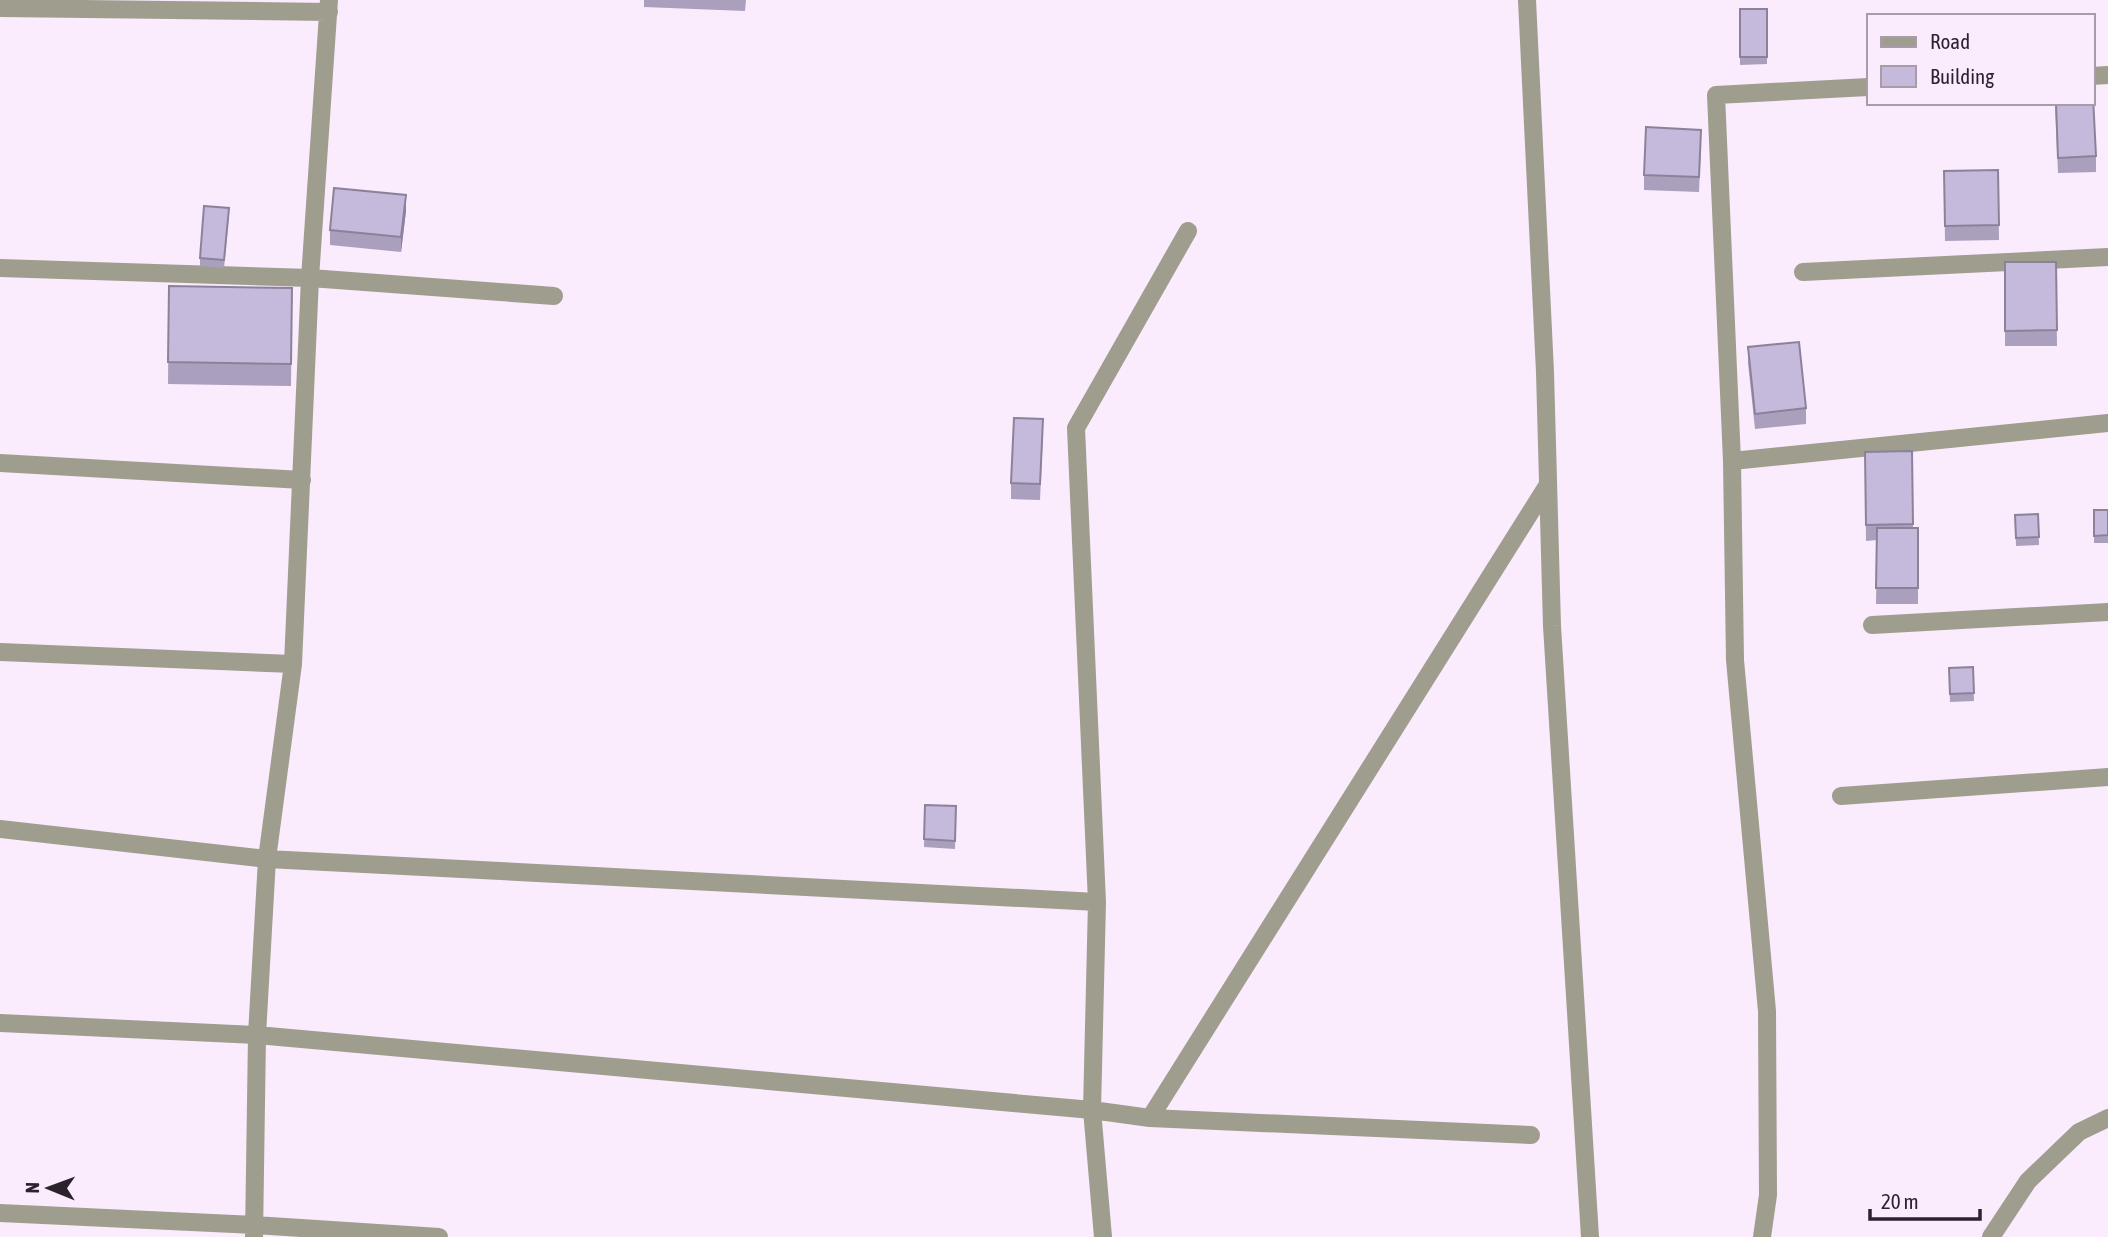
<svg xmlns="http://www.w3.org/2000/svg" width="2108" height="1237" viewBox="0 0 2108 1237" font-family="'Asap Condensed',sans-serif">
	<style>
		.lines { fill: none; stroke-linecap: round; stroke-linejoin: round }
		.minor { stroke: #9e9d8e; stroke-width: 18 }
		.wall { fill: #aaa0bd }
		.shaded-wall { fill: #8b829a }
		.building { fill: #c6badc; stroke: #8b829a; stroke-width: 2 }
	</style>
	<rect width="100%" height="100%" fill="#faebfd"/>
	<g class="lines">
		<!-- minor -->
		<path class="minor" d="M1527 0 1545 372 1552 626 1590 1237
			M0 8 329 12
			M2092 76 2108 75
			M0 268 310 278 554 296
			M1803 272 2108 257
			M1732 461 2108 423
			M0 463 302 480
			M1872 625 2108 612
			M0 652 293 664
			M1841 796 2108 777
			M0 829 267 859 1097 902
			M0 1023 257 1035 1092 1110 1150 1118 1531 1135
			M1150 1118 1547 486
			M0 1213 255 1225 439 1237
			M254 1237 257 1035 267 859 293 664 310 278 329 0
			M1103 1237 1092 1110 1097 902 1076 428 1188 231
			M1762 1237 1768 1195 1767 1011 1735 660 1732 461 1716 95 1868 87
			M1991 1237 2028 1181 2079 1132 2108 1118"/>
	</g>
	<!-- wall -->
	<path class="wall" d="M644 0H746L745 11 644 7Z
		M1740 9H1767V64L1740 65Z
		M2055 103H2092L2096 156V172L2058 173Z
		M1701 145 1699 192 1644 190V175Z
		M1998 170 1999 240 1945 241 1944 171Z
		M406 211 401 252 330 245V230Z
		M229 216 224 268 200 266V258Z
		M2005 262H2056L2057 346H2005Z
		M169 286 292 288 291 386 168 384Z
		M1748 347 1806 408V424L1755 429 1748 363Z
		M1043 435 1040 500 1011 499V483Z
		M1912 451 1913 528H1918V604H1876L1877 540 1866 541 1865 452Z
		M2094 510H2108V543H2094Z
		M2038 514 2039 545 2016 546 2015 515Z
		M1973 667 1974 701 1950 702 1949 668Z
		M925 805 956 806 955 849 924 847Z"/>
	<!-- shaded-wall -->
	<path class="shaded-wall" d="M406 195V211L401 252V237Z"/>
	<!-- building -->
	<path class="building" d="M1740 9H1767V57H1740Z
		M2092 77 2096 156 2058 158 2056 103H2092Z
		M1646 127 1701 130 1699 177 1644 175Z
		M1998 170 1999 225 1945 226 1944 171Z
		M334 188 406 195 401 237 330 230Z
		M204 206 229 208 224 260 200 258Z
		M2005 262H2056L2057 330 2005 331Z
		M169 286 292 288 291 364 168 362Z
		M1799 342 1806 408 1755 414 1748 347Z
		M1014 418 1043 419 1040 484 1011 483Z
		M1912 451 1913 524 1866 525 1865 452Z
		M2094 510H2108V535L2094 536Z
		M2038 514 2039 537 2016 538 2015 515Z
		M1877 528H1918V588H1876Z
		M1973 667 1974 693 1950 694 1949 668Z
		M925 805 956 806 955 841 924 839Z"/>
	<!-- legend -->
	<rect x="1867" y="14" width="228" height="91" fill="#faebfd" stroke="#a89baa" stroke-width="2"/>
	<rect x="1881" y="37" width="35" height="10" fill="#9e9d8e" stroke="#a89baa" stroke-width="2"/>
	<text x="1930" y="49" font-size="21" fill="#2c222d">Road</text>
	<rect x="1881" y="66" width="35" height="21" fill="#c6badc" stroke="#a89baa" stroke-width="2"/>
	<text x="1930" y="84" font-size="21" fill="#2c222d">Building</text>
	<!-- north arrow -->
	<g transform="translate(49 1188) rotate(271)" stroke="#faebfd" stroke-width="5" paint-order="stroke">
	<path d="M0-5L12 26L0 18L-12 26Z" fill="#2c222d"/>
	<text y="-10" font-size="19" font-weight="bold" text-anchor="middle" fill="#2c222d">N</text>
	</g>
	<!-- scale -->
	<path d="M1870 1209v10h110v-10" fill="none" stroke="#2c222d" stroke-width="3.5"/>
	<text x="1881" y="1209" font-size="21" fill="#2c222d" stroke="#faebfd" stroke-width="5" paint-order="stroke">20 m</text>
</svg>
